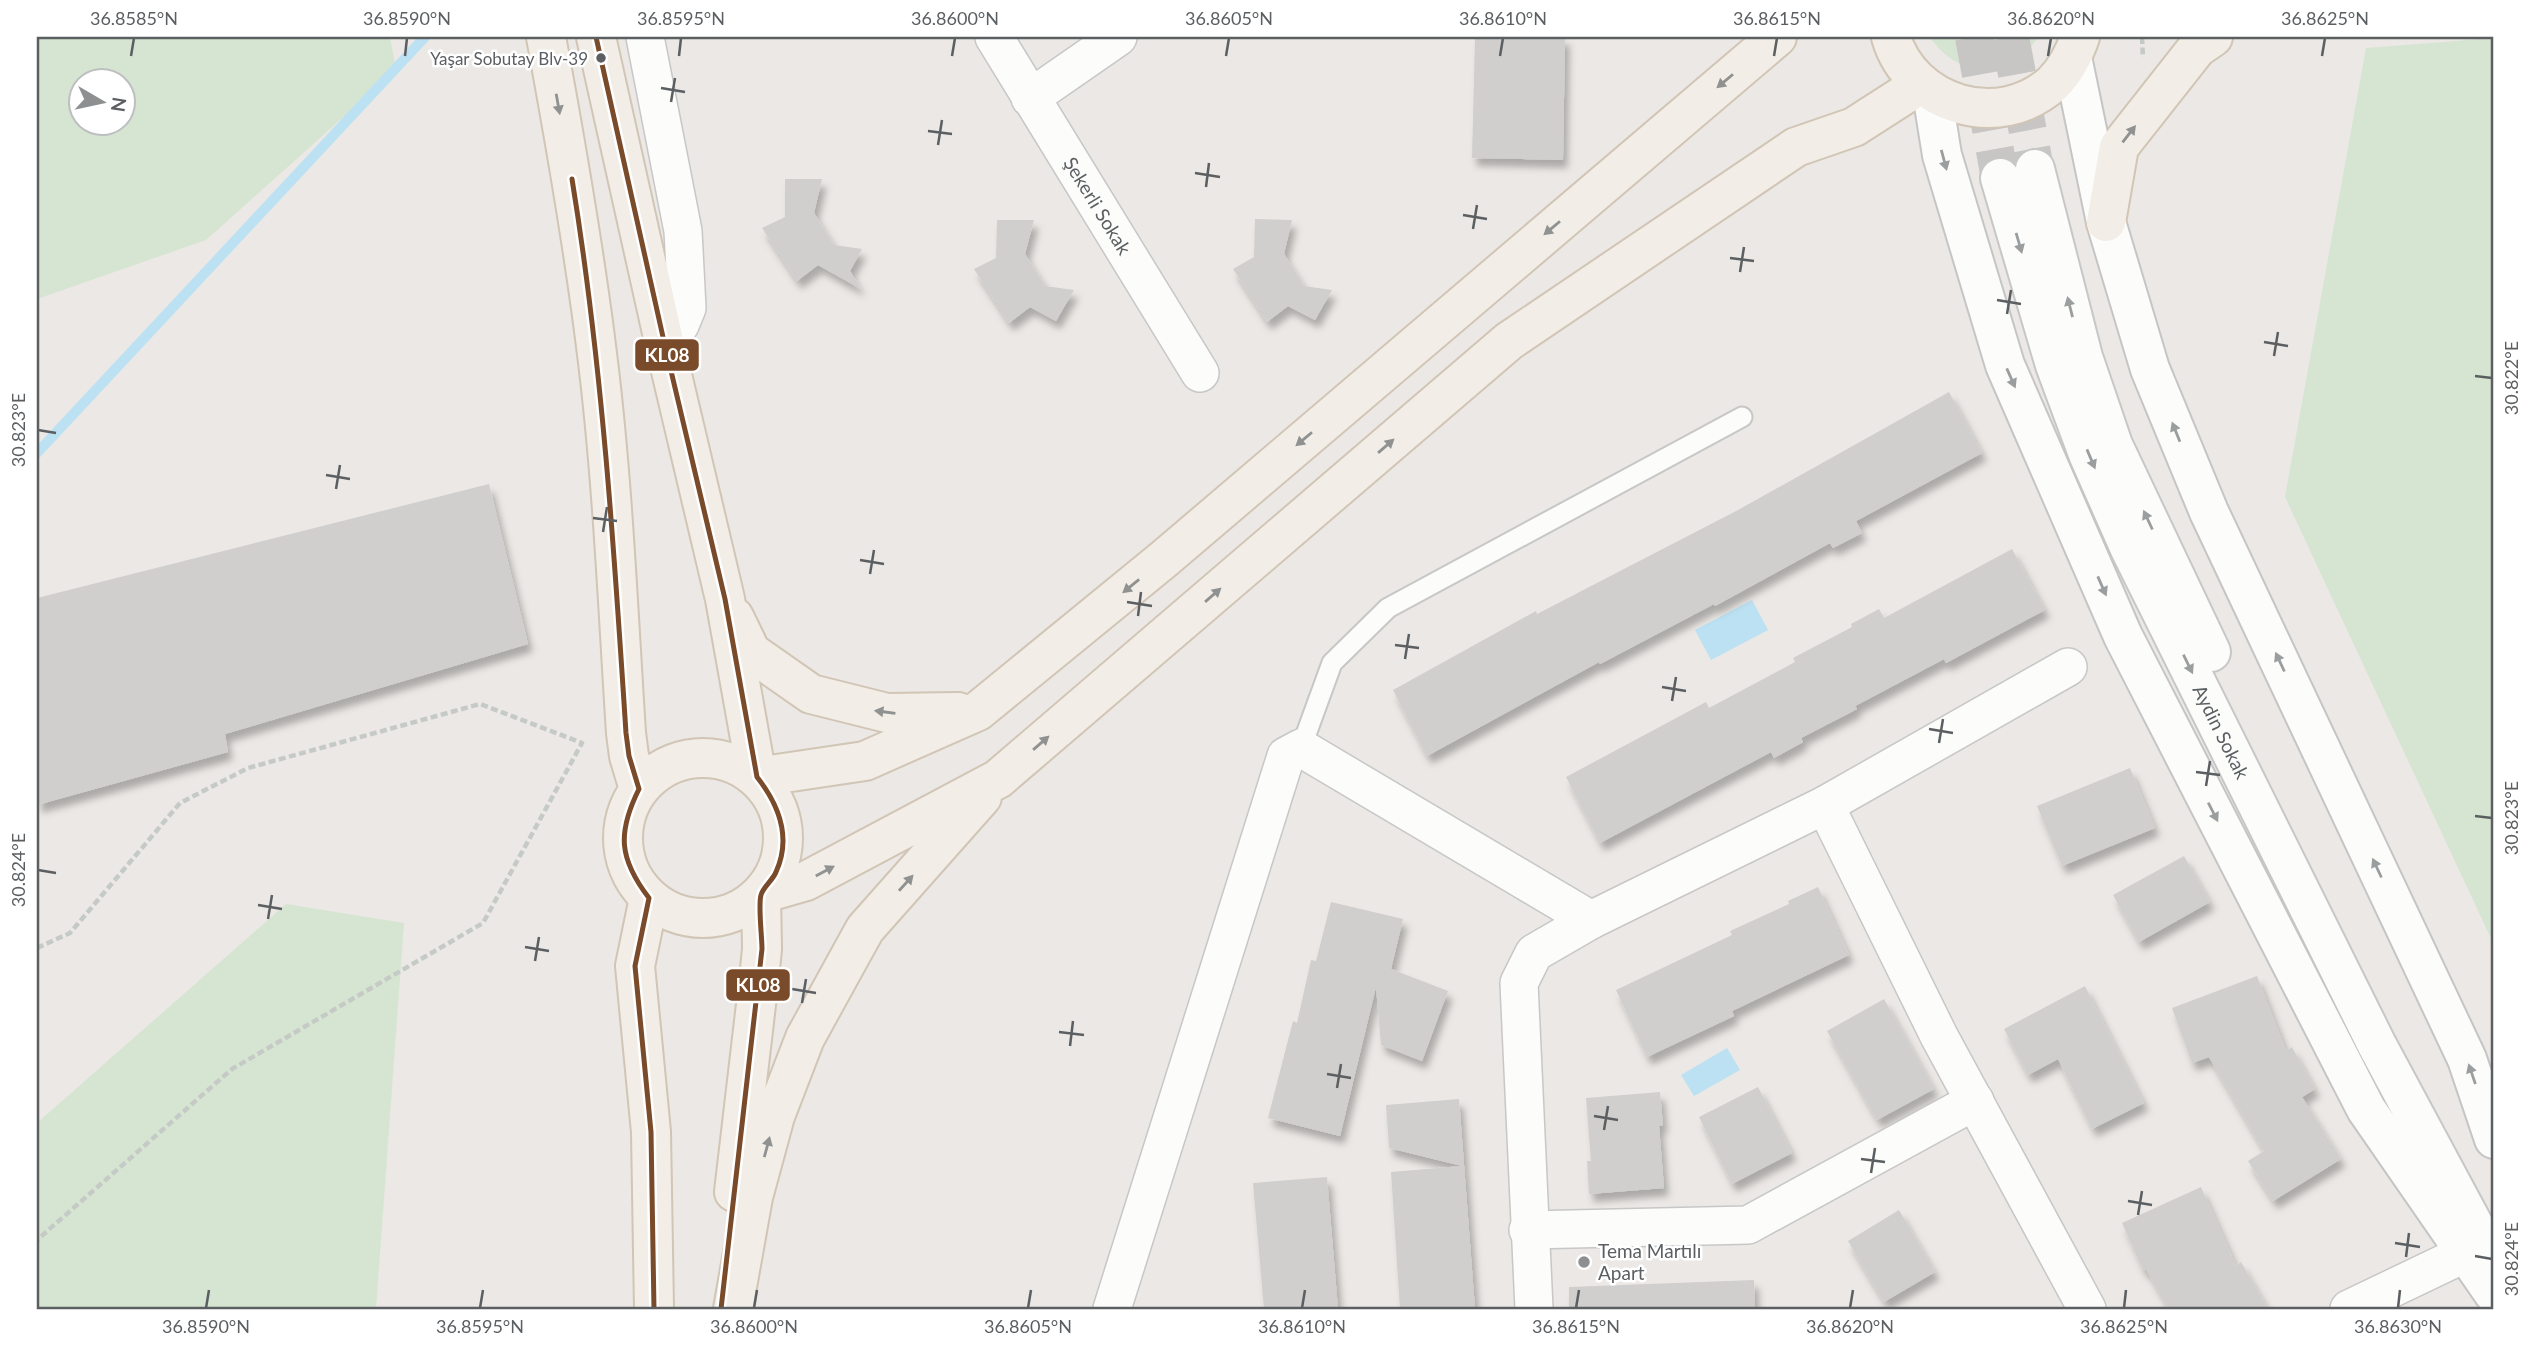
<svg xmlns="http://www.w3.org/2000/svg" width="2531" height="1346" viewBox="0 0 2531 1346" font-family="Lato,sans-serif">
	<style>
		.green { fill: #d6e5d1; fill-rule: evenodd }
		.water { fill: #bbe1f3 }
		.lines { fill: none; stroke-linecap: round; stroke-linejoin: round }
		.stream { stroke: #bbe1f3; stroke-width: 10 }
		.building { fill: #d1cfce; filter: url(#shadow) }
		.tertiary-tunnel { stroke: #c7c6c4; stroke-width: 38; stroke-dasharray: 38 19; stroke-linecap: butt }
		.service-casing { stroke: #c7c7c7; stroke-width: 23 }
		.minor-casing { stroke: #c7c7c7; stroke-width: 40 }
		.tertiary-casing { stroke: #c7c7c7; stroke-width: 42 }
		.secondary-casing { stroke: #c6c5c6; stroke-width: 42 }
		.primary-casing { stroke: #d1c5b5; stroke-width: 42 }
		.path { stroke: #c6cac7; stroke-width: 4.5; stroke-dasharray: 7 3.5; stroke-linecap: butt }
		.service { stroke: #fcfcfb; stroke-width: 19 }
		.minor { stroke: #fcfcfb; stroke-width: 37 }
		.tertiary { stroke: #fcfcfb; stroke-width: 38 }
		.secondary { stroke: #fcfcfb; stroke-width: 38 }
		.primary { stroke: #f2eee7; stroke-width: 38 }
		.bus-1-casing { stroke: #fff; stroke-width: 10 }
		.bus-1 { stroke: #7a4b2a; stroke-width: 5 }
		.oneway { fill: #909191 }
		.oneway2 { fill: #9b9e9f }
		.ticks { fill: none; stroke: #5b5f62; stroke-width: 2.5 }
		.bus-dot { fill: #5b5f62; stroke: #fff; stroke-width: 2.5 }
		.poi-dot { fill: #8d8f90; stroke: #fff; stroke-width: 2.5 }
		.labels { text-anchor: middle; stroke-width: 5; stroke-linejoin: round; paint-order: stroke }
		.bus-label { font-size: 17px; fill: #5b5f62; stroke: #fff; text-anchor: end }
		.street-label { font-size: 19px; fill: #5b5f62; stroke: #fff }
		.poi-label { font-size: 19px; fill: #5b5f62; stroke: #fff; text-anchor: start }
		.line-badge { stroke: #fff; stroke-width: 2.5 }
		.badge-label { font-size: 19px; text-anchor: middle; font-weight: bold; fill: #fff }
		.neatline { fill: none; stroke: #5b5f62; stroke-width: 2.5 }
		.ticks-label { font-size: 18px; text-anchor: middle; fill: #5b5f62 }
	</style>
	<defs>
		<filter id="shadow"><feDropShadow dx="4.5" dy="8" stdDeviation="3.5" flood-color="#0004"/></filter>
	</defs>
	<rect width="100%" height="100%" fill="#ebe8e5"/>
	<!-- green -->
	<path class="green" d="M37 37H390L396 70 206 240 37 299ZM80 80H122V122H80Z
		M1930 37H2038C2010 82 1958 79 1930 37Z
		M2494 38V945L2285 497 2366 48Z
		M286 904 404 923 376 1309H37V1123Z"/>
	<!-- water -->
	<path class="water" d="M1752 600 1768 630 1711 660 1695 630Z
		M1727 1048 1740 1070 1694 1096 1681 1075Z"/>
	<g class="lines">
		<!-- stream -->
		<path class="stream" d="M37 453 425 37"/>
	</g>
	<!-- building -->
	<path class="building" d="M1475 37H1565L1563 160 1472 158Z
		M785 179H822L814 213 834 245 862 249 850 271 861 289 818 265 797 281 762 228 785 217Z
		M1255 219 1292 220 1284 254 1304 286 1332 290 1315 320 1288 306 1267 322 1233 269 1254 257Z
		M997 220H1034L1025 254 1045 286 1074 290 1056 321 1030 307 1009 323 974 269 996 258Z
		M1949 392 1982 453 1856 521 1862 533 1833 548 1830 543 1715 606 1714 604 1600 664 1599 662 1427 756 1393 690 1536 611 1537 614 1738 510Z
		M489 484 528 644 225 734 228 752 37 805V598Z
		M2012 549 2045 610 1946 663 1944 659 1855 706 1857 709 1801 738 1803 742 1774 758 1771 752 1600 843 1566 777 1706 702 1709 708 1795 662 1793 658 1852 627 1851 624 1879 609 1884 618Z
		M2130 768 2155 828 2062 866 2037 806Z
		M2184 856 2210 902 2139 942 2113 895Z
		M1818 887 1849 955 1732 1011 1734 1016 1647 1057 1616 990 1732 935 1730 931 1789 904 1788 901Z
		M1331 902 1403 919 1391 969 1448 991 1422 1061 1381 1045 1376 987 1340 1136 1268 1118 1293 1021 1297 1023 1311 960 1316 961Z
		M2257 976 2286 1051 2292 1047 2315 1089 2302 1097 2341 1159 2273 1201 2248 1161 2264 1151 2209 1057 2192 1063 2172 1008Z
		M2085 986 2144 1103 2092 1129 2058 1059 2028 1075 2004 1029Z
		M1884 999 1934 1089 1877 1120 1827 1031Z
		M1758 1087 1792 1153 1732 1184 1699 1117Z
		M1660 1092 1663 1125 1659 1126 1664 1188 1589 1194 1587 1161H1591L1586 1098Z
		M1459 1099 1475 1309H1400L1391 1172 1462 1166 1389 1148 1386 1105Z
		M1327 1177 1338 1309H1264L1253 1183Z
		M2201 1187 2236 1266 2241 1262 2268 1309H2169L2146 1269 2143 1270 2122 1223Z
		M1899 1210 1935 1272 1884 1302 1848 1241Z
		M1754 1280 1755 1309H1569V1287Z"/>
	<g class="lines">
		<!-- tertiary-tunnel -->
		<path class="tertiary-tunnel" d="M1974 37 2000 178
			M2010 37 2035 169"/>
		<!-- service casing -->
		<g class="service-casing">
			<path id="service" d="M1301 748 1332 663 1388 608 1742 417"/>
		</g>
		<!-- minor casing -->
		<g class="minor-casing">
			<g id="minor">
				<path d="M645 37 683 231 687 308 680 325 663 337"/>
				<path id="s1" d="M994 37 1200 373"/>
				<path d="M1030 98 1118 37"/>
				<path d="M1825 805 1939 1036 2087 1309"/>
				<path d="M1528 1230 1748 1225 1975 1101"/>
				<path d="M1112 1309 1286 756 1301 748 1591 920"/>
				<path d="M1534 1309 1519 983 1534 953 1591 920 1825 805 2068 667"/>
				<path d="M2349 1309 2466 1253"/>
			</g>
		</g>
		<!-- tertiary casing -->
		<g class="tertiary-casing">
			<g id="tertiary">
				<path d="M2035 169 2083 357 2113 445 2211 652"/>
				<path id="s2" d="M2000 178 2055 365 2088 454 2130 549 2377 1045 2494 1263"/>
			</g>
		</g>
		<!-- secondary casing -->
		<g class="secondary-casing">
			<path id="secondary" d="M2072 57 2106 222 2150 369 2209 512 2467 1059 2494 1139
				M1932 93 1942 155 2005 365 2123 636 2366 1109 2494 1294"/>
		</g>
		<!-- primary casing -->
		<g class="primary-casing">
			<path id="primary" d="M546 37C566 145 585 253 598 362 613 485 618 609 626 733L629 756 639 789
				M596 37 663 337 725 599 757 777
				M1891 37C1911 105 1999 132 2053 83 2066 70 2074 54 2080 37
				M2106 222 2119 147 2197 48 2213 37
				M734 617 751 652 811 694 887 713 958 712
				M623 838a80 80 0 1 1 160 0a80 80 0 1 1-160 0Z
				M757 777 865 761 978 711 1164 559 1777 37
				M761 894 806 881 998 779 1509 341 1796 147 1854 127 1921 84
				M649 898 635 966 651 1132 654 1309
				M734 1192 759 979 762 949 761 894
				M733 1309 753 1197 775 1116 805 1038 865 929 982 797"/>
		</g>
		<!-- path -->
		<path class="path" d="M2142 37 2143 58
			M37 948 70 933 180 803 248 768 480 704 582 743 483 923 232 1069 37 1240"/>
		<!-- service -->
		<use href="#service" class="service"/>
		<!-- minor -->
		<use href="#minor" class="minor"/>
		<!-- tertiary -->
		<use href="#tertiary" class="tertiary"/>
		<!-- secondary -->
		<use href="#secondary" class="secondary"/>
		<!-- primary -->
		<use href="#primary" class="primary"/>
		<!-- bus-1 casing -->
		<g class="bus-1-casing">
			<path id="bus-1" d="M596 37 663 337 725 599 757 777C779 805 792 837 776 872 773 880 763 887 761 895 758 906 762 936 762 949L721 1309
				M572 179C602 363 614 547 626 733L629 756 639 789C617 833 619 859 649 898L635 966 651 1132 654 1309"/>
		</g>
		<!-- bus-1 -->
		<use href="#bus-1" class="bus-1"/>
	</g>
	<!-- one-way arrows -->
	<defs><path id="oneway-solid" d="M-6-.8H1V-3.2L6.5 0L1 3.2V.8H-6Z" transform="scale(1.75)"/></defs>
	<g class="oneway">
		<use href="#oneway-solid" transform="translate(1725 81) rotate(140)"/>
		<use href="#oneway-solid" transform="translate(558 104) rotate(80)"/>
		<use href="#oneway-solid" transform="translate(2129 134) rotate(-52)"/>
		<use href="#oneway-solid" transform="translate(1552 228) rotate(140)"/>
		<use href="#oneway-solid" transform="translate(1304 439) rotate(140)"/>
		<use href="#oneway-solid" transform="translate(1386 446) rotate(-41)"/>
		<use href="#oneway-solid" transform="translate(1131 586) rotate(141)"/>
		<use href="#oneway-solid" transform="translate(1213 595) rotate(-41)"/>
		<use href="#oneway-solid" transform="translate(885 712) rotate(-172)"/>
		<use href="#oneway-solid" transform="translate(1041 743) rotate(-41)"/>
		<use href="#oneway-solid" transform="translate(825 871) rotate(-28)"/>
		<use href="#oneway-solid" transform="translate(906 883) rotate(-48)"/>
		<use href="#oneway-solid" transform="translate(767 1147) rotate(-75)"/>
	</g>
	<g class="oneway2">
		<use href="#oneway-solid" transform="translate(1944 160) rotate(75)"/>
		<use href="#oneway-solid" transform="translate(2019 243) rotate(74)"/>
		<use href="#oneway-solid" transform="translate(2070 307) rotate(-104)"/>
		<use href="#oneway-solid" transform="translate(2011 378) rotate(66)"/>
		<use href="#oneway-solid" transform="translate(2176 432) rotate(-112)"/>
		<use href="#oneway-solid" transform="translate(2091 459) rotate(67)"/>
		<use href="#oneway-solid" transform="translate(2148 520) rotate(-115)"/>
		<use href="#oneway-solid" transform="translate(2102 586) rotate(66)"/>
		<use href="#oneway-solid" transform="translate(2280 662) rotate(-115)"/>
		<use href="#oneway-solid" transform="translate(2188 664) rotate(64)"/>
		<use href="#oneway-solid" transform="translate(2213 812) rotate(63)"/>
		<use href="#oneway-solid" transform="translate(2377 868) rotate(-115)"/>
		<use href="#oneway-solid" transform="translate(2472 1074) rotate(-109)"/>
	</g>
	<!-- ticks -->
	<path class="ticks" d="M131 56 134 38M405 56 407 38M679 56 681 38M952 56 955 38M1226 56 1229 38M1500 56 1503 38M1774 56 1777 38M2048 56 2051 38M2322 56 2325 38M661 88 685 92M671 102 675 78M928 131 952 134M938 145 942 120M1195 173 1220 177M1206 187 1209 163M1463 215 1487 219M1473 229 1477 205M1730 258 1754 261M1740 272 1744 247M1997 300 2021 304M2007 314 2011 290M2264 342 2288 346M2274 356 2278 332M2475 376 2492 378M38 430 56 433M326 475 350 479M336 489 340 465M593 518 617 521M603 532 607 507M860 560 884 564M870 574 874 550M1127 602 1152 606M1138 616 1141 592M1395 645 1419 648M1405 659 1409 634M1662 687 1686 691M1672 701 1676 677M1929 729 1953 733M1939 743 1943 719M2196 772 2220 775M2206 786 2210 761M2475 816 2492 818M38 870 56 873M258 905 282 909M268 919 272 895M525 947 549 951M535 961 539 937M792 989 816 993M802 1003 806 979M1059 1032 1084 1035M1070 1046 1073 1021M1327 1074 1351 1078M1337 1088 1341 1064M1594 1116 1618 1120M1604 1130 1608 1106M1861 1159 1885 1162M1871 1173 1875 1148M2128 1201 2152 1205M2138 1215 2142 1191M2395 1243 2420 1247M2475 1256 2492 1259M2406 1257 2409 1233M206 1308 209 1290M480 1308 483 1290M754 1308 757 1290M1028 1308 1031 1290M1302 1308 1305 1290M1576 1308 1579 1290M1850 1308 1853 1290M2124 1308 2126 1290M2398 1308 2400 1290"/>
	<!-- markers -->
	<circle class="bus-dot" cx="601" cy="58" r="6"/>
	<circle class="poi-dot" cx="1584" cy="1262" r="7"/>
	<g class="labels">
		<!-- bus labels -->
		<g class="bus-label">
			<text x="588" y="65">Yaşar Sobutay Blv-39</text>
		</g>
		<!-- street labels -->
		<g class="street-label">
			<text dy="7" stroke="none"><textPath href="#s1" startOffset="198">Şekerli Sokak</textPath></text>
			<text dy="7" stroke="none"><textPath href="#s2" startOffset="598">Aydin Sokak</textPath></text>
		</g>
		<!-- poi labels -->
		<g class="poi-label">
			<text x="1598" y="1258">Tema Martılı<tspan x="1598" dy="22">Apart</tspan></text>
		</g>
	</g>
	<g class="line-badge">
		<rect x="634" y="338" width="66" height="34" rx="7" fill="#7a4b2a"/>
		<rect x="725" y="968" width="66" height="34" rx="7" fill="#7a4b2a"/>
	</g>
	<g class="badge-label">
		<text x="667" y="362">KL08</text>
		<text x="758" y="992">KL08</text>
	</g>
	<!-- border -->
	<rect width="2531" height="1346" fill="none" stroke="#ffffff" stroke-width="77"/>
	<!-- north arrow -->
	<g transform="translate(102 102) rotate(99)"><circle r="33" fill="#ffffff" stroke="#bdbfc0" stroke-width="2"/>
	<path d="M0-5L12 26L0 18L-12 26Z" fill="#8d8f90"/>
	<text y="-10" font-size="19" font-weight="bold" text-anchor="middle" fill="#5b5f62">N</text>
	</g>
	<rect x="38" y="38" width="2454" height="1270" class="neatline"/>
	<g class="ticks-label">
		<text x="134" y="25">36.8585°N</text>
		<text x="407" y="25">36.8590°N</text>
		<text x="681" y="25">36.8595°N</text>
		<text x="955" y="25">36.8600°N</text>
		<text x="1229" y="25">36.8605°N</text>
		<text x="1503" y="25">36.8610°N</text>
		<text x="1777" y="25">36.8615°N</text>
		<text x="2051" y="25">36.8620°N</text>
		<text x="2325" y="25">36.8625°N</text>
		<text transform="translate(2512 378) rotate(-90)" y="6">30.822°E</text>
		<text transform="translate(19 430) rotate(-90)" y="6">30.823°E</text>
		<text transform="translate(2512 818) rotate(-90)" y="6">30.823°E</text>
		<text transform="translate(19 870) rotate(-90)" y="6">30.824°E</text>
		<text transform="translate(2512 1259) rotate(-90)" y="6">30.824°E</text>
		<text x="206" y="1333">36.8590°N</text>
		<text x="480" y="1333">36.8595°N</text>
		<text x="754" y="1333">36.8600°N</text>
		<text x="1028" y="1333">36.8605°N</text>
		<text x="1302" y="1333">36.8610°N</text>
		<text x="1576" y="1333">36.8615°N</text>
		<text x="1850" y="1333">36.8620°N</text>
		<text x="2124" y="1333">36.8625°N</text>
		<text x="2398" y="1333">36.8630°N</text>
	</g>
</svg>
